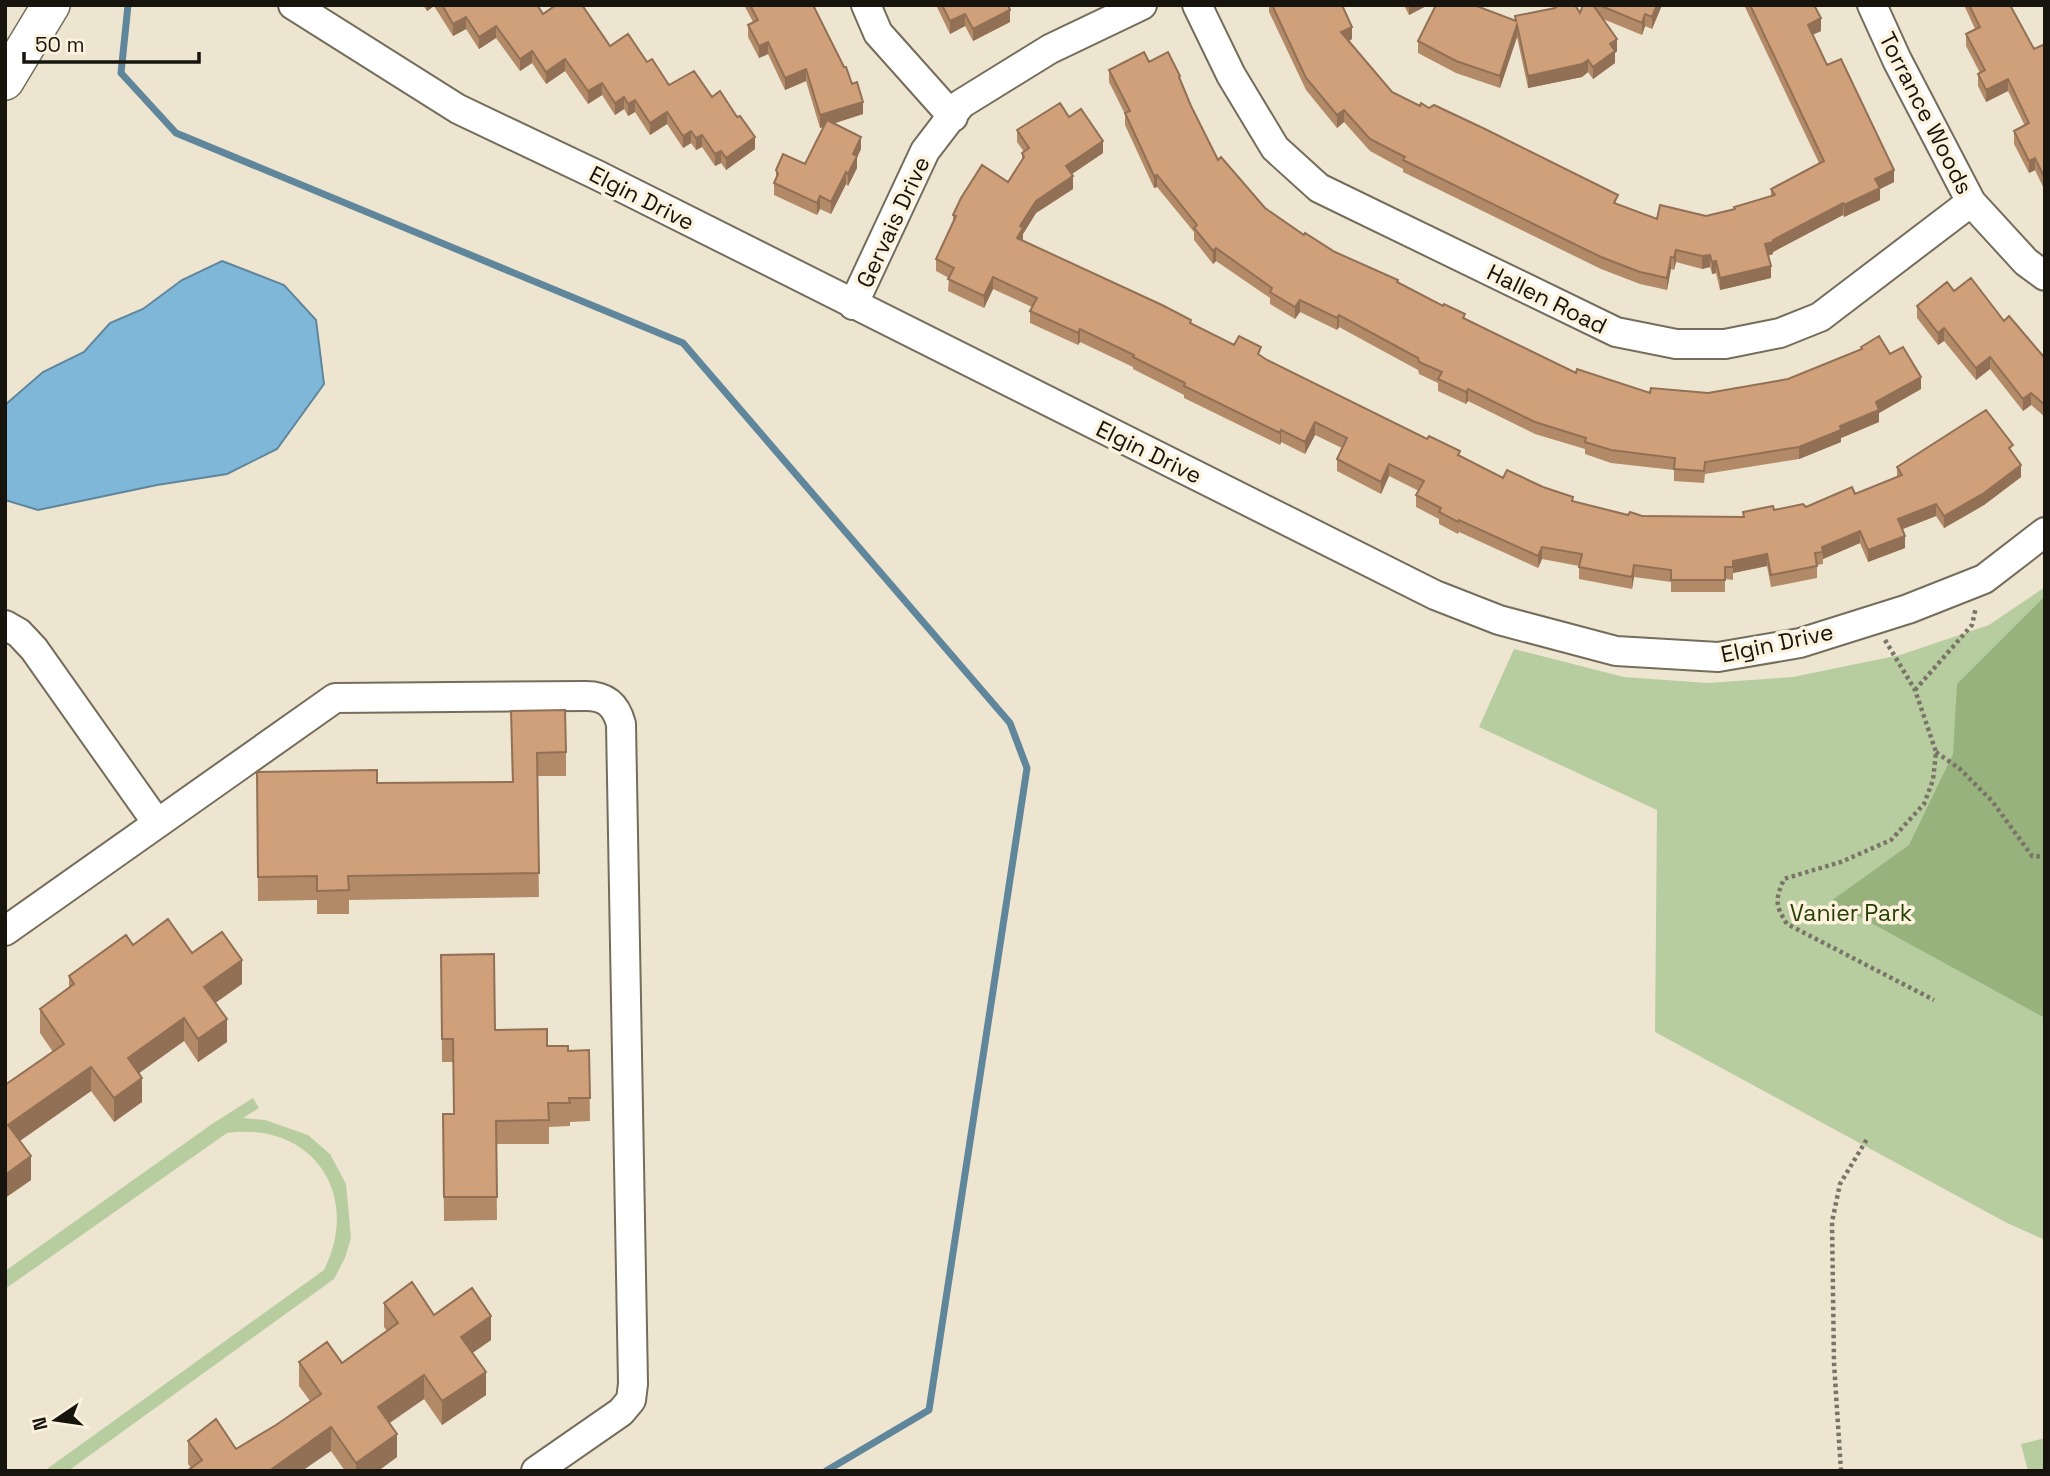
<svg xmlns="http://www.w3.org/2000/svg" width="2050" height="1476" viewBox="0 0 2050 1476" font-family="'Space Grotesk',sans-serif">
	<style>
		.green { fill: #b7cda0 }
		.forest { fill: #98b27e }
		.water { fill: #7fb7d9; stroke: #60869c; stroke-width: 2 }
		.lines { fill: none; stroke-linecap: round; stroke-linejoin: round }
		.stream { stroke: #60869c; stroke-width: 7 }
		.minor-casing { stroke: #756d5b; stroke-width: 32 }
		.major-casing { stroke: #756d5b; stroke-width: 40 }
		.path { stroke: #797467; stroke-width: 4.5; stroke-dasharray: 3.5 3.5; stroke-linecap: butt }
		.minor { stroke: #fff; stroke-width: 28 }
		.major { stroke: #fff; stroke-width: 37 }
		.wall { fill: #b28a68 }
		.shaded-wall { fill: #917055 }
		.building { fill: #cfa079; stroke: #917055; stroke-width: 2 }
		.labels { text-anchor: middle; stroke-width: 7; stroke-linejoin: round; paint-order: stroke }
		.street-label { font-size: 23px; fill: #17140d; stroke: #fcf2de }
		.park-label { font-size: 23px; fill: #283f04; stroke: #fcf2de }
	</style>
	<rect width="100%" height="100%" fill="#eee5d1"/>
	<!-- green -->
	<path class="green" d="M2045 587V1240L2007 1223 1655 1032 1657 810 1479 727 1514 649 1624 677 1707 683 1793 677 1900 655 1989 625Z
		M253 1098 259 1108 243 1118 265 1120 308 1135 330 1154 346 1184 351 1238 345 1258 334 1279 68 1471H44L324 1270C362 1194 312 1121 227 1133L5 1289V1271L212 1124Z
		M2045 1438V1471H2028L2021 1444Z"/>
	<!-- forest -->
	<path class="forest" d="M2045 596V1018L1831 901 1909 845 1953 754 1957 684Z"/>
	<!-- water -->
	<path class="water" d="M222 261 284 285 316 320 324 384 277 449 227 474 157 485 38 510 5 500V405L43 372 84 352 110 323 143 309 182 280Z"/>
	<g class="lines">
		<!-- stream -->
		<path class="stream" d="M128 5 121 73 176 133 683 343 1010 723 1027 768 929 1410 826 1471"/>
		<!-- minor casing -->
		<g class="minor-casing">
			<path id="minor" d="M293 5 458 109 597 175 1435 595 1499 620 1616 651 1718 657 1800 643 1908 609 1984 579 2045 532
				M866 5 878 33 953 117
				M1197 5 1231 75 1275 148 1319 188 1616 332 1676 344H1725L1780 333 1820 317 1971 202
				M1872 5 1897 60 1971 202 2026 262 2045 276
				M853 305 925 151 961 104 1050 49 1142 5
				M5 625 19 633 34 649 157 823
				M5 931 335 698 586 696C606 696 616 705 621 724L633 1384 631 1400 621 1412 536 1471"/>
		</g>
		<!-- major casing -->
		<g class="major-casing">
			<path id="major" d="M5 81 51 5"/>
		</g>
		<!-- path -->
		<path class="path" d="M1885 640 1915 690 1936 752 1933 780 1924 804 1891 840 1841 862 1784 879C1775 900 1775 905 1787 924L1934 1000
			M1915 690 1972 625 1976 607
			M1936 752 1960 769 1992 801 2032 856 2045 857
			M1841 1471 1834 1363 1832 1222 1840 1184 1867 1139"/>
		<!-- minor -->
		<use href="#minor" class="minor"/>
		<!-- major -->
		<use href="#major" class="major"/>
	</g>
	<!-- wall -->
	<path class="wall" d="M423 5H537L543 14 647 62 669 85 712 97 755 149 726 170 721 163 715 166 702 147 696 150 691 143 683 148 667 124 650 135 635 112 628 116 624 109 615 115 602 95 588 104 565 71 546 84 532 63 520 71 496 38 479 49 466 29 453 36 434 6 427 11Z
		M744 5H813L863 114 834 123 861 149 857 157V168L848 186 846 184 831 214 820 209 817 215 774 195V183L776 179V170L805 164 824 126 820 128 806 81 785 90 768 54 759 58 748 37V25L753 22Z
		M936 5H1008L1010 22 973 41 965 26 950 34Z
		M1269 5H1342L1352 39 1349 41 1392 92 1618 204 1657 219 1706 216 1734 210V207L1771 196V189L1819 163 1744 5H1814L1821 31 1813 34 1827 65 1894 182 1880 189V200L1844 217 1843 215 1773 252V254L1768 256 1771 278 1720 290 1716 273 1712 274 1710 267 1702 269 1676 262 1674 270 1671 269 1667 290 1640 284 1601 269 1403 172V169L1370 151 1344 122 1337 128 1306 90 1269 12Z
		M1404 5H1428L1409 15Z
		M1583 5H1662L1652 29 1645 26 1642 35 1603 19 1617 51 1615 53V63L1593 79 1588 72 1582 77 1528 88 1517 37 1500 88 1456 73 1418 53V41L1479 8 1515 20V16L1580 13Z
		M1964 5H2010L2034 49 2045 44V191L2035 170 2029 173 2014 144V131L2025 126 2008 91 1986 102 1978 86V74L1980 73 1966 46V34L1975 29Z
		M1149 62 1180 81 1191 106 1218 160 1265 208 1304 235 1335 252 1398 283 1465 318 1576 373 1650 393H1708L1788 379 1861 349V347L1890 354 1921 389 1879 413V422L1841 438V442L1799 459 1705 474 1704 483 1674 481V470L1611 463 1585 454V449L1535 434 1468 401 1466 404 1438 391V383L1419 374 1418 370 1339 327 1337 330 1300 312 1295 319 1270 304V298L1216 261 1213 264 1194 240V232L1157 187 1154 188 1125 125V114L1109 82V70Z
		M1069 117 1103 153 1072 174 1073 189 1036 213 1023 234 1022 240 1234 345 1261 357 1503 478 1573 501 1628 515 1743 517V512L1806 507 1855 494 1897 477V467L2013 454 2021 477 1984 505 1944 528 1936 516 1902 529 1905 548 1868 562 1860 543 1823 559V564L1817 565V578L1771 587 1767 566 1733 573V580L1725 579V592H1671V582L1634 577 1632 589 1579 579V566L1542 559 1538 568 1459 532 1458 534 1439 524V519L1416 507V495L1419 491 1389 476 1381 494 1337 471V459L1342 448 1315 435 1305 454 1281 442 1280 445 1184 398V395L1133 369V367L1080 342 1078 345 1030 323V311L1032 307 993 289 984 308 948 291 949 278 936 271V259L953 223V215L1008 182 1022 160V153L1024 152 1017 142V130Z
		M1954 291 2004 321 2043 356 2045 354V417L2031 405 2023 411 1990 369 1976 380 1944 341 1938 345 1917 318V306Z
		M511 711 566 752V776H537L539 897 349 900V914H317V900L258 901 257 772 377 783 512 782Z
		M192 953 242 984 215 1003 227 1042 198 1062 184 1041 139 1073 142 1102 114 1122 91 1091 20 1141 31 1180 5 1198V1085L53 1052 40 1033V1009L69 988V976Z
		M441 955 495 1030 568 1051 589 1050 590 1121 570 1122V1126L549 1127V1144H496L497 1220 444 1221 443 1114H454L453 1062H442Z
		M384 1303 434 1315 491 1340 472 1353 486 1395 442 1425 424 1399 390 1423 397 1457 378 1471H345L331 1451 191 1468 188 1464V1441L236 1449 276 1425 310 1401 299 1386V1362L342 1363 387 1331 384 1327Z"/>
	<!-- shaded-wall -->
	<path class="shaded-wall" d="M427 5H434V6L427 11Z
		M1409 5H1428L1409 15Z
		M1657 5H1662L1652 29V17Z
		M1010 10V22L973 41V29Z
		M965 14V26L950 34V21Z
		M1645 14V26L1642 35V23Z
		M466 17V29L453 36V24Z
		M1821 18V31L1808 37V25Z
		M1517 25V37L1500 88V76Z
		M496 26V38L479 49V37Z
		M1352 27V39L1341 44V32Z
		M1617 39V51L1615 53V63L1593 79V67L1610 44Z
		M768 42V54L759 58V46Z
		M532 51V63L520 71V59Z
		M565 59V71L546 84V72Z
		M1588 60V72L1582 77 1528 88V76Z
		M806 69V81L785 90V78Z
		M2008 79V91L1986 102V90Z
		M602 83V95L588 104V91Z
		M624 97V109L615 115V103Z
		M635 100V112L628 116V104Z
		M863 102V114L820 128V115Z
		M1344 110V122L1337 128V115Z
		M667 112V124L650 135V123Z
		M691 131V143L683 148V136Z
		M702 135V147L696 150V138Z
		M755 137V149L726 170V158Z
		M861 137V149L857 157V168L848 186V174L853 154Z
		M1103 141V153L1066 178V166Z
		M721 151V163L715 166V154Z
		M2035 158V170L2029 173V161Z
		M1894 170V182L1880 189V200L1844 217V205L1875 179Z
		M846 172V184L831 214V202Z
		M1157 175V187L1154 188V176Z
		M1073 176V189L1036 213 1023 234V240L1017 250V238L1020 226 1036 201Z
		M820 196V209L817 215V203Z
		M1843 203V215L1773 252V254L1765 256V244Z
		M1216 248V261L1213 264V251Z
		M1676 250V262L1674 270V258Z
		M1710 255V267L1702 269V256Z
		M1671 257V269L1667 290V278Z
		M1716 261V273L1712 274V262Z
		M1771 266V278L1720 290V278Z
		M993 277V289L984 308V296Z
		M1300 300V312L1295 319V307Z
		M1339 315V327L1337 330V318Z
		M1944 328V341L1938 345V333Z
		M1080 329V342L1078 345V333Z
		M1990 357V369L1976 380V368Z
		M1921 377V389L1879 413V422L1841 438V442L1799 459V447L1840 426 1876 402Z
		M1468 389V401L1466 404V392Z
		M2031 393V405L2023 411V399Z
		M1315 422V435L1305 454V442Z
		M1281 430V442L1280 445V433Z
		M1389 464V476L1381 494V482Z
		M2021 465V477L1984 505 1944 528V516Z
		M1936 504V516L1898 531V519Z
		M1860 531V543L1823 559 1822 547Z
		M1905 536V548L1868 562V550Z
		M1542 547V559L1538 568V556Z
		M1767 554V566L1733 573V561Z
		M1634 565V577L1632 589V577Z
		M242 960V984L204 1011V987Z
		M184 1018V1041L128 1081V1058Z
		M227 1019V1042L198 1062V1039Z
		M91 1067V1091L8 1149V1125Z
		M142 1078V1102L114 1122V1098Z
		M31 1156V1180L5 1198V1175Z
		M491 1316V1340L461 1361V1337Z
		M486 1372V1395L442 1425V1401Z
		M424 1375V1399L378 1430V1407Z
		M331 1427V1451L302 1471H269Z
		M397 1434V1457L378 1471H356V1463Z"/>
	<!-- building -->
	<path class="building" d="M442 5H537L543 14 556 5H582L610 46 628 34 647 62 652 59 669 85 694 71 712 97 720 91 737 117 740 116 755 137 726 158 721 151 715 154 702 135 696 138 691 131 683 136 667 112 650 123 635 100 628 104 624 97 615 103 602 83 588 91 565 59 546 72 532 51 520 59 496 26 479 37 466 17 453 24Z
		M750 5H813L844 67H846L852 84 857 82 863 102 820 115 806 69 785 78 768 42 759 46 748 25 758 20Z
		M942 5H1008L1010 10 973 29 965 14 950 21Z
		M1272 5H1342L1352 27 1341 32 1392 92 1420 106 1421 103 1429 108 1434 105 1485 129 1618 195 1614 203 1657 219 1660 205 1706 216 1735 209 1734 207 1775 195 1771 189 1824 161 1750 5H1814L1821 18 1808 25 1827 65 1841 59 1894 170 1875 179 1880 188 1844 205 1843 203 1773 240V242L1765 244 1771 266 1720 278 1716 261 1712 262 1710 255 1702 256 1676 250 1674 258 1671 257 1667 278 1640 272 1601 257 1403 160 1405 157 1370 139 1344 110 1337 115 1306 78Z
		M1436 5H1474L1516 21 1515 16 1555 8 1558 5H1575L1580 13 1583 5H1593L1617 39 1610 44 1615 51 1593 67 1588 60 1582 64 1528 76 1517 25 1500 76 1456 61 1418 41Z
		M1599 5H1657L1652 17 1645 14 1642 23Z
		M1969 5H2010L2034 49 2045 44V179L2035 158 2029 161 2014 131 2029 123 2008 79 1986 90 1978 74 1985 70 1966 34 1980 27Z
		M1144 52 1149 62 1168 52 1180 76 1179 77 1191 106 1218 160 1221 157 1265 208 1304 235 1305 233 1335 252 1398 280 1397 282 1443 306 1444 304 1465 314 1463 318 1576 373 1577 369 1650 393 1651 388 1708 393 1788 379 1862 349 1861 347 1879 336 1890 354 1903 347 1921 377 1876 402 1879 410 1840 426 1841 430 1799 447 1705 462 1704 471 1674 469 1675 458 1611 450 1585 442 1586 438 1535 422 1468 389 1466 392 1438 379 1442 372 1419 362 1418 358 1339 315 1337 318 1300 300 1295 307 1270 292 1272 288 1216 248 1213 251 1194 228 1197 225 1157 175 1154 176 1125 113 1130 111 1109 70Z
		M1060 103 1069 117 1081 109 1103 141 1066 166 1073 176 1036 201 1020 226 1023 228 1017 238 1162 305 1191 320 1190 323 1234 345 1239 336 1261 347 1258 354 1267 360 1427 439 1429 436 1460 451 1458 455 1503 478 1507 470 1543 487 1573 497 1572 501 1628 515 1630 512 1642 516 1744 517 1743 512 1773 506 1774 510 1803 504 1806 507 1852 487 1855 494 1902 475 1897 467 1986 410 2013 445 2009 448 2021 465 1984 493 1944 516 1936 504 1898 519 1905 536 1868 550 1860 531 1822 547 1823 552 1815 553 1817 566 1771 575 1767 554 1733 561V567H1725V580H1671V570L1634 565 1632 577 1579 567 1582 554 1542 547 1538 556 1459 520 1458 522 1439 512 1441 508 1416 495 1424 481 1389 464 1381 482 1337 459 1347 438 1315 422 1305 442 1281 430 1280 433 1184 386 1185 383 1133 357 1134 355 1080 329 1078 333 1030 311 1037 298 993 277 984 296 948 279 954 268 936 259 956 216 953 215 961 198 982 165 1008 182 1024 157 1022 153 1029 148 1017 130Z
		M827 120 861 137 853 154 857 156 848 174 846 172 831 202 820 196 817 203 774 183 778 174 776 170 783 154 805 164Z
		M1971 278 2004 321 2009 316 2043 356 2045 354V405L2031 393 2023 399 1990 357 1976 368 1944 328 1938 333 1917 306 1947 282 1954 291Z
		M565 710 566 752 537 753 539 873 348 876 349 890 317 891V876L258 877 257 772 377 770V783L513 782 511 711Z
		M168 919 192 953 222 932 242 960 204 987 227 1019 198 1039 184 1018 128 1058 142 1078 114 1098 91 1067 8 1125 31 1156 5 1175V1085L64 1044 40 1009 74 984 69 976 126 935 133 945Z
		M494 954 495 1030 547 1029V1046H568V1051L589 1050 590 1098H569L570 1103H548L549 1120 496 1121 497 1197H444L443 1114H454L453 1039H442L441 955Z
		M412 1282 434 1315 472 1288 491 1316 461 1337 486 1372 442 1401 424 1375 378 1407 397 1434 356 1463 331 1427 269 1471H187L202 1460 188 1441 216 1419 236 1449 276 1425 321 1394 299 1362 327 1342 342 1363 398 1323 384 1303Z"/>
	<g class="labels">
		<!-- street labels -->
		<g class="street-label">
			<text transform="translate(1926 113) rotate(63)" y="8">Torrance Woods</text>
			<text transform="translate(642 198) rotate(27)" y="8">Elgin Drive</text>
			<text transform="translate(893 222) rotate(-65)" y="8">Gervais Drive</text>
			<text transform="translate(1547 299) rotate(26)" y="8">Hallen Road</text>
			<text transform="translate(1149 452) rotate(26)" y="8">Elgin Drive</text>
			<text transform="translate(1777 643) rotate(-12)" y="8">Elgin Drive</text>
		</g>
		<!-- park labels -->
		<g class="park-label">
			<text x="1851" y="921">Vanier Park</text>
		</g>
	</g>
	<!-- border -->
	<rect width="2050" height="1476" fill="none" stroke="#17140d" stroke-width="14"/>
	<!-- north arrow -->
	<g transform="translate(56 1420) rotate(257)" stroke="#fcf2de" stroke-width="5" paint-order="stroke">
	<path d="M0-5L12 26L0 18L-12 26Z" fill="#17140d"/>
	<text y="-10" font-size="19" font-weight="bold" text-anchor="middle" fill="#17140d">N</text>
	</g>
	<!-- scale -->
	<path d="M24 52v10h175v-10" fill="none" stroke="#17140d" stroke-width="3.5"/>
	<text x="35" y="52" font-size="21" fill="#17140d" stroke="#fcf2de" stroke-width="5" paint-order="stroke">50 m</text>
</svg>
